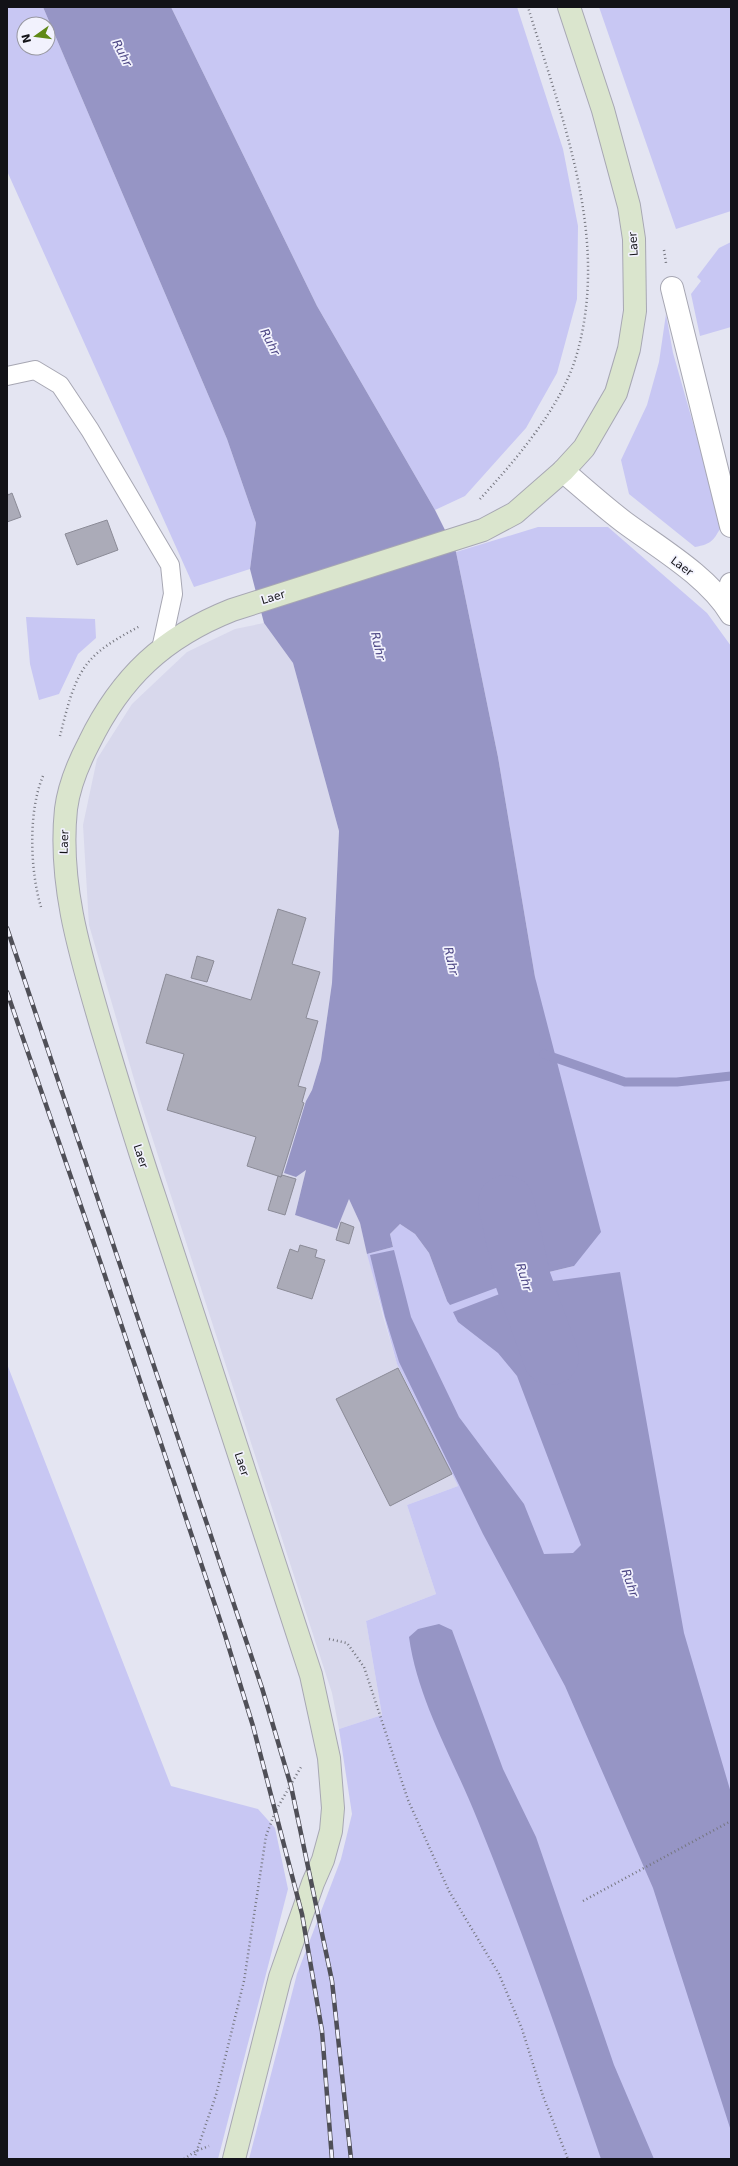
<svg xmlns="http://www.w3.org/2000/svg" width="738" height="2166" viewBox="0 0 738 2166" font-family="'DejaVu Sans',sans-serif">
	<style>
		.built { fill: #d8d8ec }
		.green { fill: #c8c7f3; fill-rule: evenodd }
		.water { fill: #9695c5 }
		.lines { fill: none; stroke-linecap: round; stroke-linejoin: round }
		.stream { stroke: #9695c5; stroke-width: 9 }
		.river { stroke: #9695c5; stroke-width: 56 }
		.building { fill: #ababb8; stroke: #8b8b97 }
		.lane-casing { stroke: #a7a7b3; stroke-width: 20 }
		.street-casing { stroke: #a7a7b3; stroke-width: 24 }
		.secondary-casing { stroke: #a7a7b3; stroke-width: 24 }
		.path { stroke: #75767f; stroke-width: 2.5; stroke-dasharray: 1 3; stroke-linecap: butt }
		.lane { stroke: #fff; stroke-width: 18 }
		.street { stroke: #fff; stroke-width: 22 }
		.secondary { stroke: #dae5cd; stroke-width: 22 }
		.rail-casing { stroke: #4f4f57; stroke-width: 4.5 }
		.rail { stroke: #f2f2fd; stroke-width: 3; stroke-dasharray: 9; stroke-linecap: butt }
		.labels { text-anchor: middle; stroke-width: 3.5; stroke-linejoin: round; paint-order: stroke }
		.street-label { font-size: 11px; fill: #121217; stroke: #f2f2fd }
		.water-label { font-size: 12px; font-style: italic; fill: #4c4684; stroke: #f2f2fd }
	</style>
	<rect width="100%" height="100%" fill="#e4e5f2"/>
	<!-- built -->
	<path class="built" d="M264 623 293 663 339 831 332 983 321 1060 312 1090 306 1101V1170L295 1215 337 1229 349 1198 360 1223 383 1316 397 1364 458 1486 407 1505 436 1594 366 1621 382 1715 339 1729 332 1693 141 1103 89 925 83 825 97 759 132 704 187 652 235 629Z"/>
	<!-- green -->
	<path class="green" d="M7 7H43L227 439 256 523 250 569 194 587 7 171ZM24 24H48V48H24Z
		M171 7H517L563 149 578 226 577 299 557 373 526 428 465 496 435 510 317 306Z
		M599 7H731V211L676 229Z
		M731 242V327L700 336 691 294 701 281 697 277 719 248Z
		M666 314 673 353 722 525C714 540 712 544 695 547L629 494 621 460 647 405 659 362Z
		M538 527H608L707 613 731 646V2159H249L297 1974 341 1859 352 1814 339 1729 382 1715 366 1621 436 1594 407 1505 458 1486 397 1364 367 1254 393 1247 390 1234 400 1224 415 1234 429 1253 447 1301 520 1279 574 1266 535 977 498 757 456 552Z
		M26 617 95 619 96 638 78 654 59 694 39 700 30 664Z
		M7 1364 171 1786 258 1809 275 1828 288 1889 218 2159H7Z"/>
	<!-- water -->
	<path class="water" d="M43 7H171L317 306 435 510 456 552 498 757 535 977 601 1232 574 1266 520 1279 450 1305 447 1301 429 1253 415 1234 400 1224 390 1234 393 1247 367 1254 360 1223 349 1199 337 1229 295 1215 306 1170 296 1177 284 1173 306 1101 312 1090 321 1060 332 983 339 831 293 663 264 623 250 569 256 523 227 439Z
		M394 1250 411 1317 459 1417 524 1504 544 1554 573 1553 581 1545 517 1376 498 1353 458 1322 453 1312 523 1285 620 1272 684 1633 731 1793V2131L653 1888 565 1686 483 1534 399 1362 385 1317 370 1255Z
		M439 1624 452 1630 503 1769 536 1837 614 2065 654 2159H601C562 2045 523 1932 478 1821 454 1760 418 1702 409 1637L418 1629Z"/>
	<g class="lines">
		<!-- stream -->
		<path class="stream" d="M544 1054 625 1082H677L731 1076"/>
		<!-- river -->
		<path class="river" d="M506 1203 523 1280 551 1357"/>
	</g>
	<!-- building -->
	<path class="building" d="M7 491 8 495 12 493 21 517 7 522Z
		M107 520 118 550 77 565 65 534Z
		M278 909 306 918 292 964 320 972 306 1018 318 1021 298 1086 306 1088 302 1102 304 1103 281 1177 247 1166 256 1137 167 1110 184 1054 146 1043 166 974 251 1000Z
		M197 956 214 961 207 982 191 978Z
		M282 1175 296 1179 285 1215 268 1210 278 1176 281 1177Z
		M341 1222 354 1227 349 1244 336 1240Z
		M300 1245 317 1250 315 1257 325 1260 312 1299 277 1288 290 1249 298 1252Z
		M398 1368 452 1474 390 1506 336 1399Z"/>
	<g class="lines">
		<!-- lane casing -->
		<g class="lane-casing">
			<path id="lane" d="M7 376 35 370 60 385 90 430 170 565 173 594 161 649"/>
		</g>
		<!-- street casing -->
		<g class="street-casing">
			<path id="street" d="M672 288 731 526
				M563 471C583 488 603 506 624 522 659 548 708 576 731 614
				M725 603 731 584"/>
		</g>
		<!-- secondary casing -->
		<g class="secondary-casing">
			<path id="secondary" d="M234 2159 280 1977 313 1883 323 1860 331 1831 333 1808 329 1758 311 1675C260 1516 207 1357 155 1198 136 1142 119 1085 102 1029 81 957 58 885 66 809 69 785 78 764 89 743 121 677 164 637 232 610L483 530 515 513 563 471 584 448 616 393 629 349 635 311 634 239 629 206 603 110 569 7"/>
		</g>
		<!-- path -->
		<path class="path" d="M664 250 666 263
			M480 499C515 461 561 407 576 357 611 239 562 119 528 7
			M60 736C66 713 72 683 87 664 100 647 122 636 140 626
			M41 907C30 871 28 811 43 776
			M329 1639 347 1643 364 1667 408 1800 449 1891 499 1974 522 2029 543 2096 568 2159
			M583 1901 731 1821
			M184 2159 196 2151 209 2146
			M194 2159 216 2095 244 1981 266 1836 275 1812 301 1767"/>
		<!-- lane -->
		<use href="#lane" class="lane"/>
		<!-- street -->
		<use href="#street" class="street"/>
		<!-- secondary -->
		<use href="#secondary" class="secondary"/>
		<!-- rail casing -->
		<g class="rail-casing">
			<path id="rail" d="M7 928 262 1688 291 1786 332 1981 351 2159
				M7 992 101 1264 225 1635 253 1726 302 1914 322 2031 332 2159"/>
		</g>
		<!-- rail -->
		<use href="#rail" class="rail"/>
	</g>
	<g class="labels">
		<!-- street labels -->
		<g class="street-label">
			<text transform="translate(633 244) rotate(-94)" y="4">Laer</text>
			<text transform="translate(682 566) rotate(37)" y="4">Laer</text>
			<text transform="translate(273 597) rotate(-17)" y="4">Laer</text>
			<text transform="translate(64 842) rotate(-88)" y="4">Laer</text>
			<text transform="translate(141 1156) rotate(72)" y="4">Laer</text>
			<text transform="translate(242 1464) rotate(72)" y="4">Laer</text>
		</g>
		<!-- water labels -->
		<g class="water-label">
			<text transform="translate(122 53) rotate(63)" y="4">Ruhr</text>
			<text transform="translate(270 342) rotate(63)" y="4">Ruhr</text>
			<text transform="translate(378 646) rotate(77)" y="4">Ruhr</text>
			<text transform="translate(451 961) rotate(77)" y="4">Ruhr</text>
			<text transform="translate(524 1277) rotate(74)" y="4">Ruhr</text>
			<text transform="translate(630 1583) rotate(71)" y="4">Ruhr</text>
		</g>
	</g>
	<!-- border -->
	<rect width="738" height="2166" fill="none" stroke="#121217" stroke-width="16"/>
	<!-- north arrow -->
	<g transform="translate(36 36) rotate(256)"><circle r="19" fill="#f2f2fd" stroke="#9898a1"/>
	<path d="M0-3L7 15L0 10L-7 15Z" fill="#5f8916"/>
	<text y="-6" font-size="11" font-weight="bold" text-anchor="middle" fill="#121217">N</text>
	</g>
</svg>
